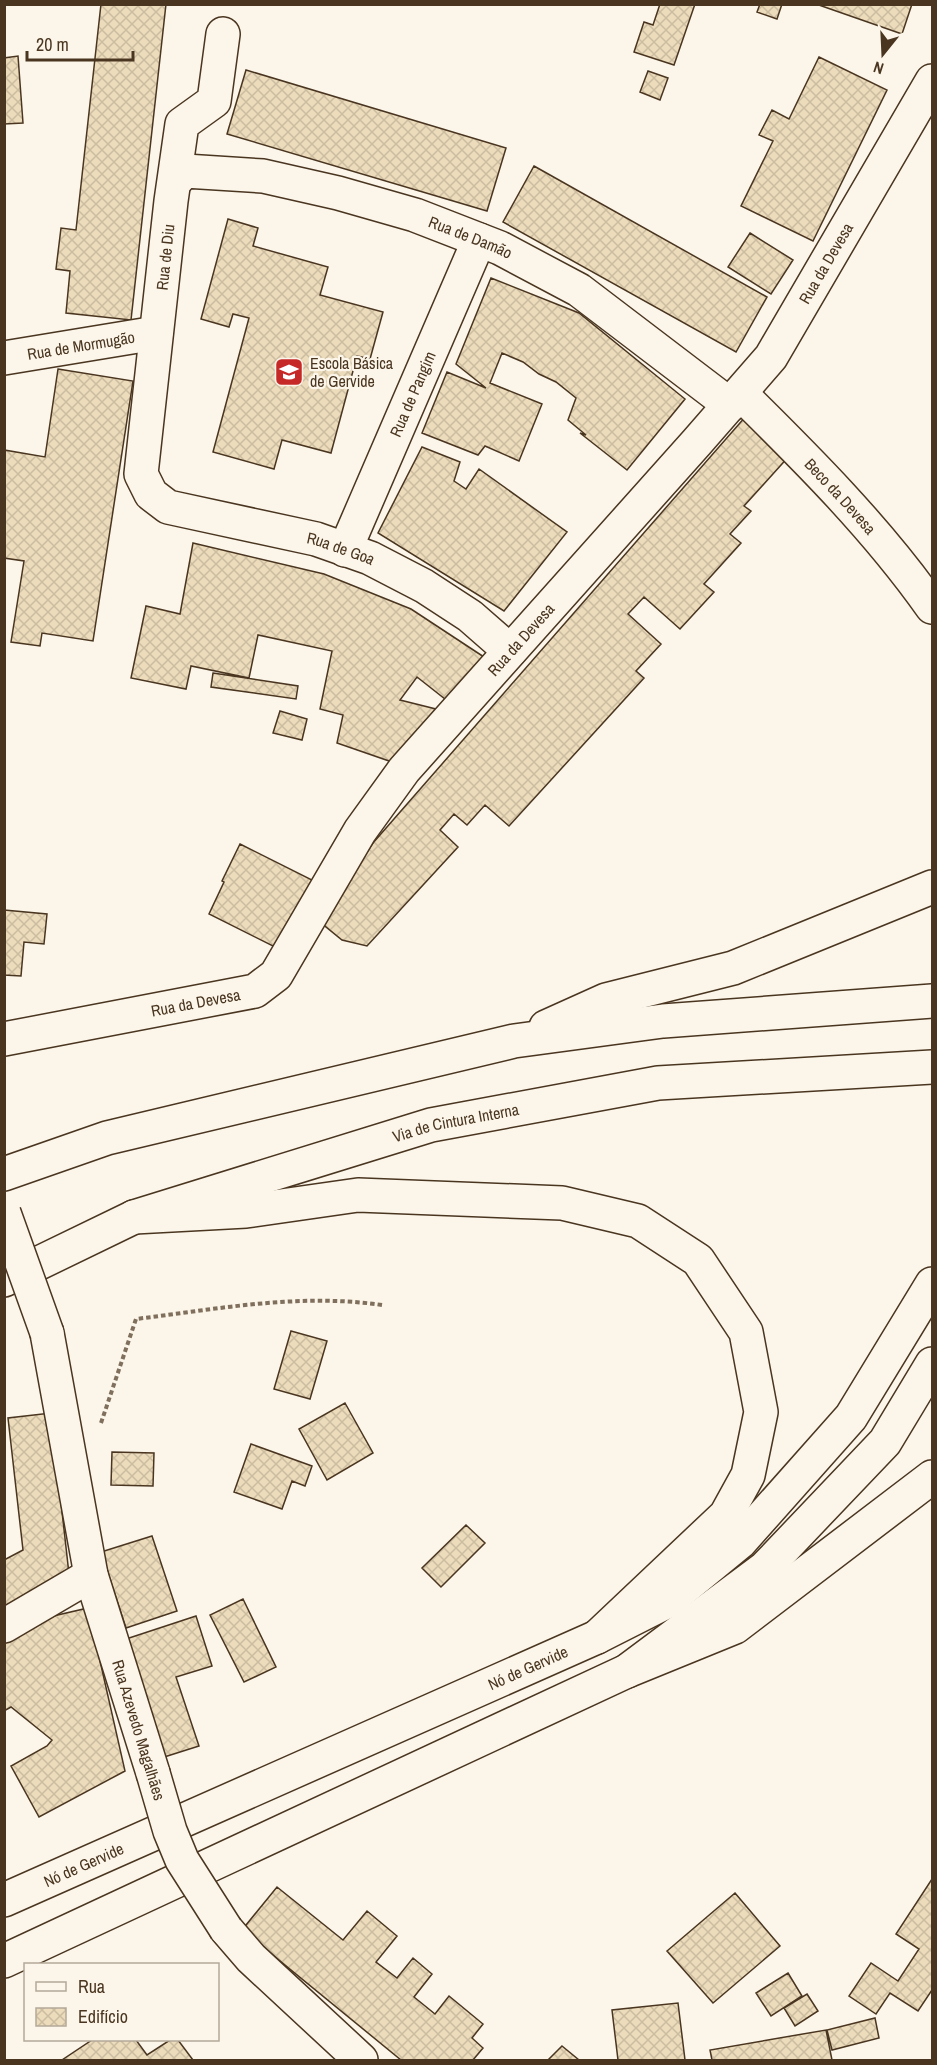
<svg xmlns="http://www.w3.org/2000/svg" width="937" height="2065" viewBox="0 0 937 2065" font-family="'Archivo Narrow',sans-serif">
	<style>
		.building { fill: url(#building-cross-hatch); stroke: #4a3520; stroke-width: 1.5 }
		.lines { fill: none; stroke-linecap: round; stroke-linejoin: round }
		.minor-casing { stroke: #4a3520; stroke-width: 36 }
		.major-casing { stroke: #4a3520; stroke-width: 36 }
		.highway-casing { stroke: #4a3520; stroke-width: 36 }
		.path { stroke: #7f6f5c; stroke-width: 4; stroke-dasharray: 4.5 3; stroke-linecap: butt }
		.minor { stroke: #fbf6e9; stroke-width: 33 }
		.major { stroke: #fbf6e9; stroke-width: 33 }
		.highway { stroke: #fbf6e9; stroke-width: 33 }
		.minor-bridge-casing { stroke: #4a3520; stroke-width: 36; stroke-linecap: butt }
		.minor-bridge { stroke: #fbf6e9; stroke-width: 33 }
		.labels { text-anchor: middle; stroke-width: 4.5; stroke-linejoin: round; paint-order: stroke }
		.street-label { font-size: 16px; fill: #4a3520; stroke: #fbf6e9 }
		.poi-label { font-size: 16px; fill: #4a3520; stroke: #fbf6e9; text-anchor: start }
	</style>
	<defs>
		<pattern id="building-cross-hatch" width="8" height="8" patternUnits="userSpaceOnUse" patternTransform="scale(1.5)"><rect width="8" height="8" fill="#ecdcbc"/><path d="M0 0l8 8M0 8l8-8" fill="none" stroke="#ccbda1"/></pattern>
	</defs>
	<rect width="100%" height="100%" fill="#fbf6e9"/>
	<!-- building -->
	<path class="building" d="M101 4H166L131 320 66 313 70 271 56 269 61 228 76 230Z
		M660 4H695L674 65 634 52 644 22 653 25Z
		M760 4H782L777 19 757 12Z
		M816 4H912L902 34Z
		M18 56 23 123 4 124V58Z
		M819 57 887 90 813 241 741 206 773 141 759 135 772 110 789 119Z
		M246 70 506 148 487 211 227 134Z
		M648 71 668 78 660 100 640 92Z
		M534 166 767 297 736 352 503 222Z
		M228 219 258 228 253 246 328 267 320 295 383 312 370 359 357 356 331 453 282 440 274 469 213 452 249 318 233 314 229 327 201 319Z
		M750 233 793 260 771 294 728 267Z
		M491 278 579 313 685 399 627 470 580 433 586 435 568 420 576 398 556 382 539 374 523 362 502 353 490 383 542 404 519 461 485 446 478 455 422 433 447 372 486 388 456 364Z
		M58 369 133 381 93 641 42 633 40 646 11 642 24 561 4 558V450L45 457Z
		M746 416 790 455 744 506 751 511 730 534 741 543 704 584 714 592 680 629 644 597 628 614 661 644 636 671 644 678 509 826 485 805 467 825 454 814 440 830 458 847 367 946 342 940 320 922 373 843Z
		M422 447 460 462 454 481 466 489 479 469 567 532 504 611 378 533Z
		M193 543 324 574 411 609 484 657 445 699 417 677 400 700 436 709 395 763 337 743 343 715 320 709 332 651 258 635 249 678 191 666 186 689 131 678 146 606 180 614Z
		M213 673 298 686 296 699 211 687Z
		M280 711 307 719 302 740 273 733Z
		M240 844 316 882 281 950 209 914 224 882 222 881Z
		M4 910 47 914 44 944 24 942 21 976 4 975Z
		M291 1331 327 1341 310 1399 274 1389Z
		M345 1403 373 1453 327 1480 299 1429Z
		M51 1413 70 1583 4 1618V1560L23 1550 8 1418Z
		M251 1444 312 1466 305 1486 292 1481 282 1509 234 1492Z
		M112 1452 154 1453 153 1486 111 1485Z
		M466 1525 485 1543 441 1587 422 1568Z
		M152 1536 177 1611 126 1628 101 1552Z
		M243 1599 276 1667 244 1682 210 1615Z
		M88 1608 125 1771 39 1817 11 1766 47 1746 52 1740 11 1707 4 1711V1641L49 1617Z
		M196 1616 212 1666 176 1677 199 1746 161 1758 123 1640Z
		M932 1879V1990L918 2011 890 1993 876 2014 849 1996 871 1963 898 1981 919 1949 896 1934Z
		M277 1887 343 1940 367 1911 397 1936 376 1962 397 1978 413 1958 432 1974 414 1997 435 2014 449 1996 483 2024 472 2038 483 2048 473 2060H401L242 1930Z
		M735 1893 780 1946 713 2003 667 1951Z
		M788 1973 802 1996 771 2016 756 1993Z
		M807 1994 818 2011 795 2026 784 2008Z
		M678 2003 685 2060H618L612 2010Z
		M875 2018 879 2038 832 2050 827 2030Z
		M826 2030 832 2060H712L710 2050Z
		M92 2040H136L147 2055 170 2040H178L193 2060H62Z
		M562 2046 579 2060H548Z"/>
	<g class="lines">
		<!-- minor casing -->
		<g class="minor-casing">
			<g id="minor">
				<path id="s1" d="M223 34 214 101 182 124 171 201 141 474 151 494 168 507 316 539 370 558 424 586 470 616 510 651"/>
				<path id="s2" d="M175 181 185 171 263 176 338 193 415 215 500 248 579 290 730 405"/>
				<path id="s3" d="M4 358 156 333"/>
				<path id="s4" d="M740 393C808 460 877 529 932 607"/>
				<path id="s5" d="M345 550 479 240"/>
				<path id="s6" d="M4 1039 255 991 276 975 360 831 404 770 697 442 771 357 932 81"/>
				<path d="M47 1333 91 1575 153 1773"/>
				<path d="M4 1626 91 1575"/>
				<path d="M226 1929 251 1958 361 2060"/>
			</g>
		</g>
		<!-- major casing -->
		<g class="major-casing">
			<g id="major">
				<path id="s7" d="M4 1900 597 1637 668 1601 740 1542 851 1417 932 1284"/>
				<path d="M4 1961 627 1671 765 1568 885 1442 932 1364"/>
			</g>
		</g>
		<!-- highway casing -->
		<g class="highway-casing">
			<g id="highway">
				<path d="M546 1027 606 1000 733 968 932 887"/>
				<path d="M4 1174 107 1138 514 1041 663 1021 932 1001"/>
				<path d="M134 1217 246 1211 358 1195 562 1203 638 1221 698 1260 746 1332 761 1412 748 1475 726 1515 597 1637"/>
				<path id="s8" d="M4 1280 134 1217 431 1125 658 1083 932 1067"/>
				<path d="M627 1671 735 1627 932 1477"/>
			</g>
		</g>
		<!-- path -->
		<path class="path" d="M101 1423 136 1319C217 1309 300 1293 382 1305"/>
		<!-- minor -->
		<use href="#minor" class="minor"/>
		<!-- major -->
		<use href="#major" class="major"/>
		<!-- highway -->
		<use href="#highway" class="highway"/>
		<!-- minor-bridge casing -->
		<g class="minor-bridge-casing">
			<path id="minor-bridge" d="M4 1213 47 1333
				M153 1773 170 1831 182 1860 226 1929"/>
		</g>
		<!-- minor-bridge -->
		<use href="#minor-bridge" class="minor-bridge"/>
	</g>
	<!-- icons -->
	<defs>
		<g id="school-square" transform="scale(1.5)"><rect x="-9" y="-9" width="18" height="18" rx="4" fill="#c62828" stroke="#fbf6e9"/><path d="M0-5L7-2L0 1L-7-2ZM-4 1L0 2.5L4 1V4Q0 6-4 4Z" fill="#fff"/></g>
	</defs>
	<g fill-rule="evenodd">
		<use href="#school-square" x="289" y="372"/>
	</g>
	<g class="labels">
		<!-- street labels -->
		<g class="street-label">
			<text dy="6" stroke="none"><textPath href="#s2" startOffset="309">Rua de Damão</textPath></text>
			<text transform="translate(165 257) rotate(-84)" y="6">Rua de Diu</text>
			<text dy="6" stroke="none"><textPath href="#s6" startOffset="1185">Rua da Devesa</textPath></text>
			<text dy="6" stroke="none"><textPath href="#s3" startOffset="78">Rua de Mormugão</textPath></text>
			<text dy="6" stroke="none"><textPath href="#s5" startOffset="170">Rua de Pangim</textPath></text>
			<text dy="6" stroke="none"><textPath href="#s4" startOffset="144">Beco da Devesa</textPath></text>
			<text dy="6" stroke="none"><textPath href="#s1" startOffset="681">Rua de Goa</textPath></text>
			<text dy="6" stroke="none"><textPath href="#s6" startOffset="699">Rua da Devesa</textPath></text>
			<text dy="6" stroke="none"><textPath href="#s6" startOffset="195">Rua da Devesa</textPath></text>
			<text dy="6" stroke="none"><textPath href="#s8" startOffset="480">Via de Cintura Interna</textPath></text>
			<text dy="6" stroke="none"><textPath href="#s7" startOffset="573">Nó de Gervide</textPath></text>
			<text transform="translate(139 1730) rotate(73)" y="6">Rua Azevedo Magalhães</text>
			<text dy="6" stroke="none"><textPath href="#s7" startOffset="87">Nó de Gervide</textPath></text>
		</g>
		<!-- poi labels -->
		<g class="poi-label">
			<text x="310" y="369">Escola Básica<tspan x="310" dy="18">de Gervide</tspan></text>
		</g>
	</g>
	<!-- border -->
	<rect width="937" height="2065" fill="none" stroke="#4a3520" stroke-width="12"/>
	<!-- legend -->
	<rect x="24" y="1963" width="195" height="78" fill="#fbf6e9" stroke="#b4a999" stroke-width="1.5"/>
	<rect x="36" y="1982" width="30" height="9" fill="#fbf6e9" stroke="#b4a999" stroke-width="1.5"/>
	<text x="78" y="1993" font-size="18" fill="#4a3520">Rua</text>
	<rect x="36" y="2008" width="30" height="18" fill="url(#building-cross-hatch)" stroke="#b4a999" stroke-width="1.5"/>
	<text x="78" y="2023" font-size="18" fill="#4a3520">Edifício</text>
	<!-- north arrow -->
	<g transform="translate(883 54) rotate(198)" stroke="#fbf6e9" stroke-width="4.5" paint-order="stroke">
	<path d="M0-4.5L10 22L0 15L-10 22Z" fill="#4a3520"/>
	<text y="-9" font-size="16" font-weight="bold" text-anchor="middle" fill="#4a3520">N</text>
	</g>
	<!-- scale -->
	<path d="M27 51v9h106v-9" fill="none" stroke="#4a3520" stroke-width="3"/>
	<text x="36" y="51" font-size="18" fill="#4a3520" stroke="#fbf6e9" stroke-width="4.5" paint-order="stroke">20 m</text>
</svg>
